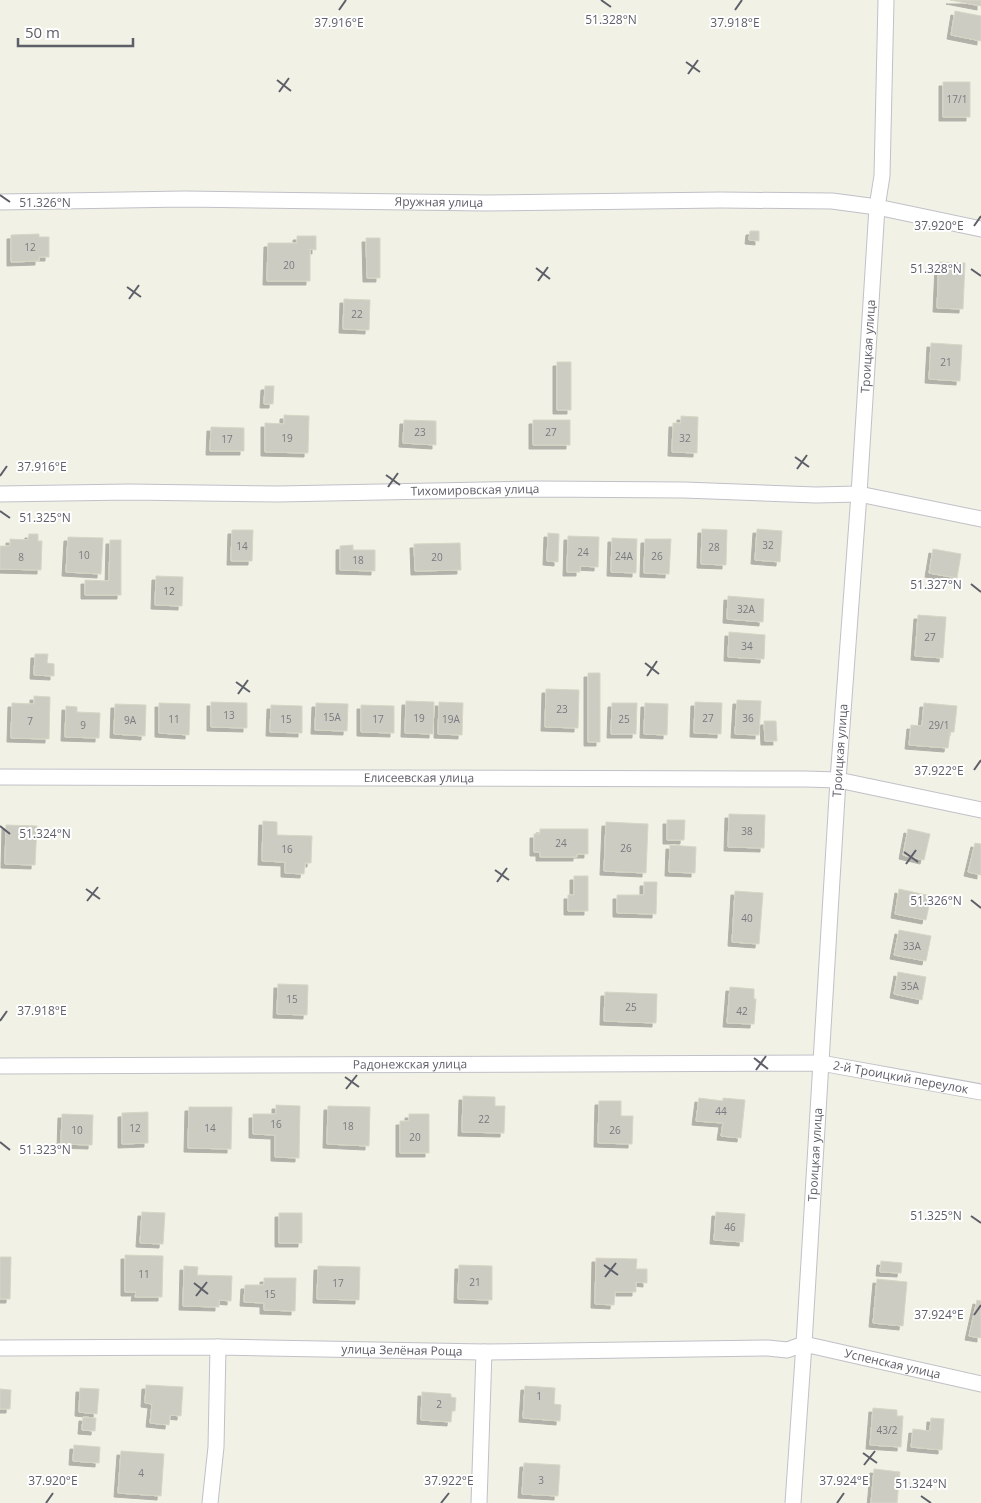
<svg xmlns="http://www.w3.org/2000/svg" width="981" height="1503" viewBox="0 0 981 1503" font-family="'Open Sans',sans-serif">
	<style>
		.building { fill: #ccccc3; stroke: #d7d6c4; filter: url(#shadow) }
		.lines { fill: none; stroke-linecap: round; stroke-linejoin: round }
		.minor-casing { stroke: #c0c1c8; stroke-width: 17 }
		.minor { stroke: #fff; stroke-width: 15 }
		.ticks { fill: none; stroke: #5d5f68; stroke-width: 2 }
		.labels { text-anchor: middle; stroke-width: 4; stroke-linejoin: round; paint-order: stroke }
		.number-label { font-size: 10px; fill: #797a7f }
		.street-label { font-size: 12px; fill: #5d5f68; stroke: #fff }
		.ticks-label { font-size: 12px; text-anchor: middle; fill: #5d5f68; stroke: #fff; stroke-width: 4; stroke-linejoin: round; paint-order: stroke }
	</style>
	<defs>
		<filter id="shadow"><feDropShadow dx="-4" dy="4" stdDeviation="0" flood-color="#0004"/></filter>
	</defs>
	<rect width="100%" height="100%" fill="#f1f1e6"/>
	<!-- building -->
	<path class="building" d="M950 0H981V6Z
		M955 11 981 16V41L951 35Z
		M943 82H970V117H943Z
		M750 231H759V241L749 240Z
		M39 234V237H49V257H39V261L11 262V235Z
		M297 236H316V250L310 249V281H267L268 243H297Z
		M366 238H380V278H367Z
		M939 262 965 263 963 309 937 308Z
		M344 299 370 300 369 330 343 329Z
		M931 343 962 345 960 381 929 379Z
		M557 362H571V410H557Z
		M265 386H274L273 404H264Z
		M284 415 309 416 308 453 265 452V423L284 424Z
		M681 416 698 417 697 453 672 452 673 423H681Z
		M404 420 436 421V445L403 443Z
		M533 420H570V445H533Z
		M211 427 244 428V451H210Z
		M702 529 727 530 726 565 701 564Z
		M757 529 782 531 780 562 755 560Z
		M232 530H253L252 561H231Z
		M548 533 559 534 558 562 547 561Z
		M29 534H38V541H42L41 570 0 569V546H10V539L28 540Z
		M568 536 599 537 598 567 580 566V572H567Z
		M68 537 103 538 101 574 66 572Z
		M612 538 637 539 636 573 611 572Z
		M645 539H671L669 574 644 573Z
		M110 540H121V595H85V580L109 581Z
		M460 543 461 570 415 571 414 544Z
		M353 545V550H375V571L340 570V546Z
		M933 549 961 554 957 578 929 573Z
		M156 576 183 577 182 606 155 605Z
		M728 596 764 599 763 622 727 619Z
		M918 615 946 617 943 658 915 656Z
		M729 632 765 635 764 659 728 657Z
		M35 654H48L47 663 54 664V676L34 675Z
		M588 673H600V742H588Z
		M546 689 579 690 578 728 545 727Z
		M34 696 50 697 49 739 11 738 12 703 34 704Z
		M737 700 761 701 759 735 735 734Z
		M406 701 434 702 433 734 405 733Z
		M211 702 247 703V728L211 727Z
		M439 702 463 703 462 735 438 734Z
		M695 702 722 703 721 734 694 733Z
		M159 703 190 704 189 735 159 733Z
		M316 703 348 704 347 731 315 730Z
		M612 703H637L636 734H611Z
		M645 703 668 704 667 735 644 734Z
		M924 703 957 706 954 732H950L948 748 909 745 911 725 922 726Z
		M115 704 146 705 145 736 114 734Z
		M271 705 302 706V733L270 732Z
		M361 705 394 706V733L361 732Z
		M66 706 77 707V712L100 713 99 738 65 737Z
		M764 721H776L777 741H765Z
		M729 814 765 815 764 848 728 847Z
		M667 820H685L684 840H667Z
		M263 821 277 822V835L312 836 311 863H305L304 874 285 873V862L262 861Z
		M606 822 648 824 646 873 604 871Z
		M6 825 37 826 35 865 5 864Z
		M540 829H588V854H577V857H540V852H534V834H540Z
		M908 829 930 834 924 860 903 855Z
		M975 843 981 844V875L968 872Z
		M670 845 696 847 695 873 669 872Z
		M574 876H588V911H568V895H574Z
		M644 882H657L656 914 617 913V895H644Z
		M899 889 931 896 926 920 895 914Z
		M735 891 763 893 759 944 732 942Z
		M899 930 931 936 926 961 894 955Z
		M898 972 926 977 922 1000 894 994Z
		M278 984 308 985 307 1015 277 1014Z
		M730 987 754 989V999H756L754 1024 727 1023Z
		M605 992 657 994 656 1023 604 1021Z
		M463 1096 495 1097V1106H505L504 1133 462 1132Z
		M699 1098 723 1101V1098L745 1100 741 1138 721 1136 723 1123 696 1121Z
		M599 1101H621V1116H633L632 1144 598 1143Z
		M276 1105 300 1106 299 1158 275 1157V1135L253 1134V1114H276Z
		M328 1106 370 1107 369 1146 327 1144Z
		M189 1107H232L231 1149 188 1148Z
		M148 1112V1143L122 1144V1113Z
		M62 1114 93 1115 92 1145 61 1144Z
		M409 1114H429V1153H400V1121H409Z
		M142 1212 165 1213 163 1244 140 1243Z
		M716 1212 745 1214 743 1242 714 1240Z
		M279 1213H302V1243H279Z
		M125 1255 163 1256 162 1297H135L136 1292H125Z
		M0 1257H11L10 1299H0Z
		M596 1258 637 1259 636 1269H647V1283L636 1282V1292H615L614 1305 595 1304Z
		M881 1261 902 1263 901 1273 880 1272Z
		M459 1265 492 1266V1300L458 1299Z
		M184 1266 198 1267 197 1275 232 1276 231 1301 219 1300V1307L183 1306Z
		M318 1266 360 1267 359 1300 317 1299Z
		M264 1278H296L295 1311 264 1310V1303L244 1302 245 1285H264Z
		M877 1279 907 1282 903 1326 873 1323Z
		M977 1300 981 1301V1338L969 1336Z
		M146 1385 183 1387 181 1416 170 1415 169 1425 150 1423 152 1404 145 1403Z
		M525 1386 555 1388 554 1404 561 1405 560 1421 523 1418Z
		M80 1388 99 1389 97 1414 79 1412Z
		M0 1389 11 1390 10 1409H0Z
		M422 1392 451 1394V1397L456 1398 455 1411H452L451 1422 421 1420Z
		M873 1408 897 1410V1416H903L901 1447 870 1445Z
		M83 1417 96 1418 95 1431 82 1430Z
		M931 1418 944 1419 942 1450 911 1447 913 1429 930 1431Z
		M74 1445 100 1447 99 1463 73 1461Z
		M121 1451 164 1454 161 1496 118 1493Z
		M524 1463 560 1465 558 1496 522 1494Z
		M874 1469 900 1472 897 1503H871Z"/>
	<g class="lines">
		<!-- minor casing -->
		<g class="minor-casing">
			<g id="minor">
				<path id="s1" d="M0 202 185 199 486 203 721 200 832 201 877 207 981 229"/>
				<path id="s2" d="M0 494 129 492 278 494 536 489 684 490 816 495 859 494 981 519"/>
				<path id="s3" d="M0 777 805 779 838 780 981 810"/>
				<path id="s4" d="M0 1066 821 1063 981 1092"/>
				<path id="s5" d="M0 1348 218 1347 484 1352 768 1348 787 1350 804 1344 981 1384"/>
				<path d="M210 1503 216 1447 218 1347"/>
				<path d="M479 1503 484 1352"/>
				<path id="s6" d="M793 1503 804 1344 838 780 859 494 877 207 882 176 886 0"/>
			</g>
		</g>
		<!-- minor -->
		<use href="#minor" class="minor"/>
	</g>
	<!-- ticks -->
	<path class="ticks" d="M601 0 611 7M339 10 346 0M735 10 742 0M686 62 700 72M688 74 698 60M277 80 291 91M279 92 289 78M0 195 10 202M974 226 981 216M536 268 550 279M971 269 981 276M538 281 548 267M127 287 141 297M129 299 139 285M795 457 809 467M797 469 807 455M386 475 400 485M0 476 7 466M388 487 398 473M0 511 10 518M971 584 981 592M645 663 659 674M647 676 657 661M236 682 250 692M238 694 248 680M974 770 981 760M0 826 10 834M904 852 918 862M906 864 916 850M495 870 509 880M497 882 507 868M86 889 100 899M971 900 981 908M87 901 98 887M0 1021 7 1011M754 1058 768 1069M756 1070 766 1056M345 1077 359 1087M346 1089 357 1075M0 1142 10 1150M971 1216 981 1223M604 1265 618 1275M605 1277 616 1263M194 1283 208 1294M196 1296 207 1282M974 1315 981 1305M863 1453 877 1463M864 1465 875 1451M921 1496 931 1503M46 1503 53 1493M441 1503 449 1493M837 1503 844 1493"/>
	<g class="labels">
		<!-- number labels -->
		<g class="number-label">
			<text x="957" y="103">17/1</text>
			<text x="30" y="251">12</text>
			<text x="289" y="269">20</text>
			<text x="357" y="318">22</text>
			<text x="946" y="366">21</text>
			<text x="420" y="436">23</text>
			<text x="551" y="436">27</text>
			<text x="287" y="442">19</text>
			<text x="685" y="442">32</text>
			<text x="227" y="443">17</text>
			<text x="768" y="549">32</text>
			<text x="242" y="550">14</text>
			<text x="714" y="551">28</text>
			<text x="583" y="556">24</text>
			<text x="84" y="559">10</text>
			<text x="624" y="560">24А</text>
			<text x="657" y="560">26</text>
			<text x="21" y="561">8</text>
			<text x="437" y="561">20</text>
			<text x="358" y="564">18</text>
			<text x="169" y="595">12</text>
			<text x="746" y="613">32А</text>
			<text x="930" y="641">27</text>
			<text x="747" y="650">34</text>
			<text x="562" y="713">23</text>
			<text x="229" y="719">13</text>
			<text x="332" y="721">15А</text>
			<text x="419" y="722">19</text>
			<text x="708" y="722">27</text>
			<text x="748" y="722">36</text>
			<text x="174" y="723">11</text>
			<text x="286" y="723">15</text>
			<text x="378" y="723">17</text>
			<text x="451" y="723">19А</text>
			<text x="624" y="723">25</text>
			<text x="130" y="724">9А</text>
			<text x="30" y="725">7</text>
			<text x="83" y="729">9</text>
			<text x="939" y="729">29/1</text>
			<text x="747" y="835">38</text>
			<text x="561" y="847">24</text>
			<text x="626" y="852">26</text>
			<text x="287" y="853">16</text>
			<text x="747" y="922">40</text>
			<text x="912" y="950">33А</text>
			<text x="910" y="990">35А</text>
			<text x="292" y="1003">15</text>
			<text x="631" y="1011">25</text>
			<text x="742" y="1015">42</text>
			<text x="721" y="1115">44</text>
			<text x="484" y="1123">22</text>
			<text x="276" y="1128">16</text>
			<text x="348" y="1130">18</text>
			<text x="135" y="1132">12</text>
			<text x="210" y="1132">14</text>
			<text x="77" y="1134">10</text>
			<text x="615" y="1134">26</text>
			<text x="415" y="1141">20</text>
			<text x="730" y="1231">46</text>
			<text x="144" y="1278">11</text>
			<text x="475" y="1286">21</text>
			<text x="338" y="1287">17</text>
			<text x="270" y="1298">15</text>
			<text x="539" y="1400">1</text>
			<text x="439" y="1408">2</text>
			<text x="887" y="1434">43/2</text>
			<text x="141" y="1477">4</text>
			<text x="541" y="1484">3</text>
		</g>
		<!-- street labels -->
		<g class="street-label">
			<text dy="4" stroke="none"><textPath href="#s1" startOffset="439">Яружная улица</textPath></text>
			<text dy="4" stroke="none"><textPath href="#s6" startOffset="1159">Троицкая улица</textPath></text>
			<text dy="4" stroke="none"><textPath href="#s2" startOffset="475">Тихомировская улица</textPath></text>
			<text dy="4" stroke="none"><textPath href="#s6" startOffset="754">Троицкая улица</textPath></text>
			<text dy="4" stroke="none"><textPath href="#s3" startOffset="419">Елисеевская улица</textPath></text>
			<text dy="4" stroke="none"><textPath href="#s4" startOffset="410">Радонежская улица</textPath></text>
			<text dy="4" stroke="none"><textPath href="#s4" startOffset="902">2-й Троицкий переулок</textPath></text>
			<text dy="4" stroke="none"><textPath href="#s6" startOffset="349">Троицкая улица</textPath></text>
			<text dy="4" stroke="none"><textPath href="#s5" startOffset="402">улица Зелёная Роща</textPath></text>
			<text dy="4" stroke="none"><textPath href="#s5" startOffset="896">Успенская улица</textPath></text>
		</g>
	</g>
	<g class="ticks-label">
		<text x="611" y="24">51.328°N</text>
		<text x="339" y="27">37.916°E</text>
		<text x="735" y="27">37.918°E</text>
		<text x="45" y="207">51.326°N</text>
		<text x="939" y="230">37.920°E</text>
		<text x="936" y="273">51.328°N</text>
		<text x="42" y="471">37.916°E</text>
		<text x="45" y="522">51.325°N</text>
		<text x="936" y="589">51.327°N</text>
		<text x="939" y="775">37.922°E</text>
		<text x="45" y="838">51.324°N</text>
		<text x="936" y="905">51.326°N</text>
		<text x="42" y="1015">37.918°E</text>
		<text x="45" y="1154">51.323°N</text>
		<text x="936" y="1220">51.325°N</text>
		<text x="939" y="1319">37.924°E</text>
		<text x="53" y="1485">37.920°E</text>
		<text x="449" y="1485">37.922°E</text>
		<text x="844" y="1485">37.924°E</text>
		<text x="921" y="1488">51.324°N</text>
	</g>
	<!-- scale -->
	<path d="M18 38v8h115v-8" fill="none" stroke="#5d5f68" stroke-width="2.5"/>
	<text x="25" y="38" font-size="15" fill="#5d5f68" stroke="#ffffff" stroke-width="4" paint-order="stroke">50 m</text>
</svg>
